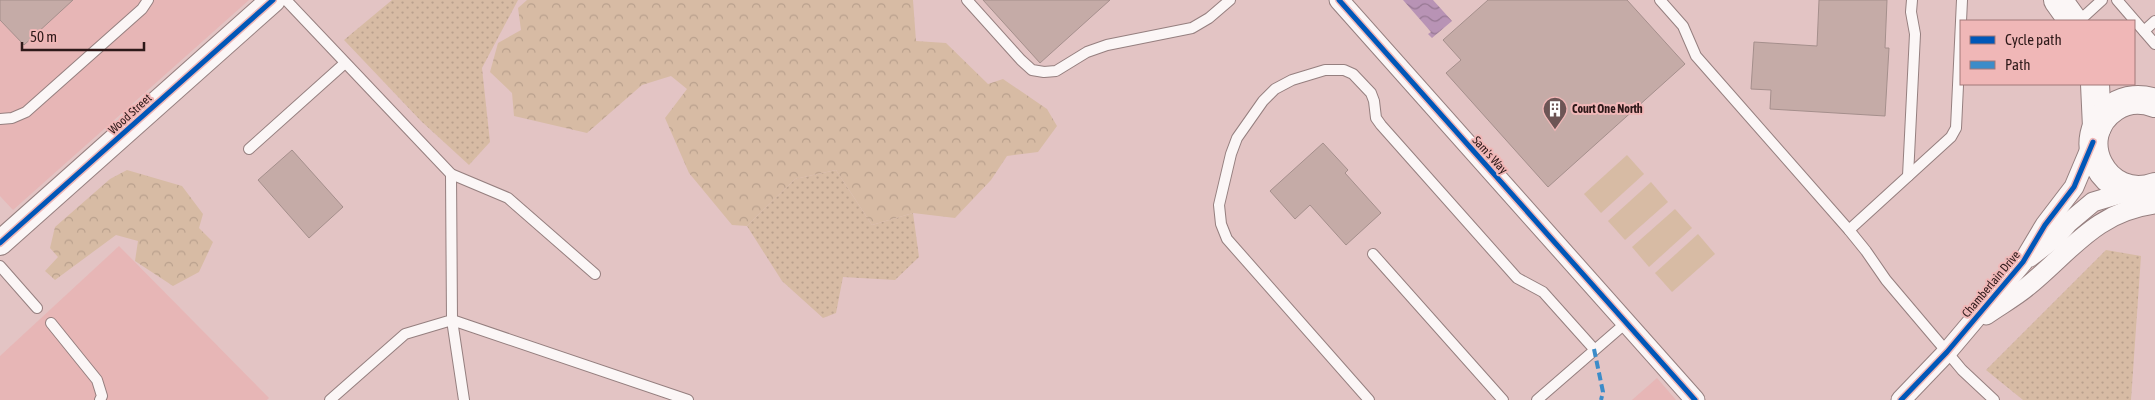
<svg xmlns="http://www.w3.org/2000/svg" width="2155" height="400" viewBox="0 0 2155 400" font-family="'Asap Condensed',sans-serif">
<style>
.built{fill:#e7b6b6}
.grass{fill:url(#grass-dots)}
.forest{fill:url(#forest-crowns)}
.park{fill:#d7bba4}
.water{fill:url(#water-waves)}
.building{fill:#c5aba7;stroke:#a58f8c}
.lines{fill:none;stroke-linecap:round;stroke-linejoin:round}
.service-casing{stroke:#957f7f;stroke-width:12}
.minor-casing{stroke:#957f7f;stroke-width:21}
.tertiary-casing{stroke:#957f7f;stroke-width:26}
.secondary-casing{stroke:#957f7f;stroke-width:30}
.service{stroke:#fbf6f6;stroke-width:10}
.minor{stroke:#fbf6f6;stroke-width:19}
.tertiary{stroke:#fbf6f6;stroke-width:24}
.secondary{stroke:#fbf6f6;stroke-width:28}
.quiet{stroke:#3c8cc9;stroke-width:4;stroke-dasharray:8 4;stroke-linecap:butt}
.cycleway-casing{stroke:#f0b7b7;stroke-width:8}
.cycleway{stroke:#0057b8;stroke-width:5}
.labels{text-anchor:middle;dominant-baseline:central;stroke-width:4;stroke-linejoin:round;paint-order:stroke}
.poi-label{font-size:12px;font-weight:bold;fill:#2e1919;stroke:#f0b7b7;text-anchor:start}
.street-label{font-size:12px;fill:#2e1919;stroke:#f0b7b7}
</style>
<defs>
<pattern id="grass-dots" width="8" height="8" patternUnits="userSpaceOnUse" patternTransform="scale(1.25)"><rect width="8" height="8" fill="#d7bba4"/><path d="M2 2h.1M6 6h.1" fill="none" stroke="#b9a08d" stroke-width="1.8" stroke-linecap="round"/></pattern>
<pattern id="forest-crowns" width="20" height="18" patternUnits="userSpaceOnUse" patternTransform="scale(1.25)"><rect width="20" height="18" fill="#d7bba4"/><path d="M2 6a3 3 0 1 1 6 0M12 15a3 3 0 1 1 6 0" fill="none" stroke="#b9a08d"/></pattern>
<pattern id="water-waves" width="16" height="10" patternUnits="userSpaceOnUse" patternTransform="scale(1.25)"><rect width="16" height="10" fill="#b893b5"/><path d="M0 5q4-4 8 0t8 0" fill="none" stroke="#967792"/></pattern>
</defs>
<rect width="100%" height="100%" fill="#e3c4c4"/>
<g class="built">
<path d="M0,0H249L13,210L0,196Z"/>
<path d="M119,246L269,398L267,400H0V356Z"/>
<path d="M1657,378L1676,400H1632Z"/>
</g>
<g class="grass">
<path d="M392,0H518L482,68L490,142L469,165L421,121L344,40Z"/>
<path d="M836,170L872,225L913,213L919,257L895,280L843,277L836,313L823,318L782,281L747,226L795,179Z"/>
<path d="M2106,250L2141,256L2131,400H2023L1986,370Z"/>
</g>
<g class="forest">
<path d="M527,0H913L916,41L946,43L988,84L1003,79L1047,109L1057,126L1038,152L1007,156L991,180L955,218L913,213L872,225L836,170L795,179L747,226L732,225L689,173L665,118L687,89L671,76L642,85L587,133L514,116L512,93L490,72L498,43L521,30L518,8Z"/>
<path d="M127,170L182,186L203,214L199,228L213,242L199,272L173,286L135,261L138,241L116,235L55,280L45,271L58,257L50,248L55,227L110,179Z"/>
</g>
<g class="park">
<path d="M1627,155L1644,174L1601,213L1584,194Z"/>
<path d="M1651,182L1668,202L1625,240L1608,221Z"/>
<path d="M1675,209L1692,228L1649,267L1632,247Z"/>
<path d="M1698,234L1715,254L1672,292L1655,273Z"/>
</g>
<path class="water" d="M1403,0H1433L1452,21L1432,38L1428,34L1431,32Z"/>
<g class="building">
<path d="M0,0H73L24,45L0,20Z"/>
<path d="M983,0H1110L1040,63Z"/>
<path d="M1488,0H1627L1685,64L1548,187L1446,73L1461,60L1443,40Z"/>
<path d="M1819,0H1887L1885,48H1889L1885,116L1770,109L1771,90L1751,89L1754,42L1817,46Z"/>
<path d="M1323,143L1348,170L1345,173L1381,213L1346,245L1310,205L1295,219L1270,191Z"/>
<path d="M292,150L343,207L309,238L258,180Z"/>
</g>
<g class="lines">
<defs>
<g id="service">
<path d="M286,0L451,174L508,198L595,274"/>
<path d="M967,0L1021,60L1032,70L1044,72L1056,71L1087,52L1107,45L1192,28L1209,18L1230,0"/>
<path d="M1660,0L1683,26L1696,56L1849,230L1866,251L1886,280L1947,352L1962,370L1994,400"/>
<path d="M2117,0L2155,44"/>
<path d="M2079,21L2102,0"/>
<path d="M2144,31L2155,21"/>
<path d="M0,119L12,118L26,112L142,9L148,0"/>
<path d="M249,149L345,63"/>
<path d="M1908,176L1915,34L1911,12L1912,0"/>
<path d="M1849,230L1951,137L1956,128L1962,0"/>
<path d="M1373,254L1503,400"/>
<path d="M0,266L37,308"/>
<path d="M51,323L97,380L102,396L100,400"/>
<path d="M330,400L405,334L452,320L451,174"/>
<path d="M464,400L452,320L688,400"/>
<path d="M1369,400L1227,239L1221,224L1219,205L1231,154L1237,138L1263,101L1275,89L1292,80L1325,70H1344L1353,74L1371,93L1374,101L1376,118L1381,125L1517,278L1543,292L1594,349"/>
<path d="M1537,400L1627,322"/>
</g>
<g id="minor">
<path d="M1339,0L1695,400"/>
<path d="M2030,257L2056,237L2068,223L2093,202L2133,190"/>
<path d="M1986,315C2000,305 2015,297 2028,286C2071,251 2095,212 2155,204"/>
<path d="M1901,400L1947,352L2023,262L2045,225L2074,187L2093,142"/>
</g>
<path id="tertiary" d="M0,243L273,0"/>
<g id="secondary">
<path d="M2058,0L2073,21"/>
<path d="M2095,84L2097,127"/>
<path d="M2155,103C2141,98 2126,99 2114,107C2069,137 2105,205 2155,187"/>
</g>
</defs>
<use href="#service" class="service-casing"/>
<use href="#minor" class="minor-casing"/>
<use href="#tertiary" class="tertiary-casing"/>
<use href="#secondary" class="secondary-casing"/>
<use href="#service" class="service"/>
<use href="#minor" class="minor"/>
<use href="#tertiary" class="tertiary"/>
<use href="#secondary" class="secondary"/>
<path class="quiet" d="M1594,349L1603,392L1601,400"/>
<defs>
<g id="cycleway">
<path d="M1339,0L1695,400"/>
<path d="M0,243L273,0"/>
<path d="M1901,400L1947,352L2023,262L2045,225L2074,187L2093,142"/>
</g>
</defs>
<use href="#cycleway" class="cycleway-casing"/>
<use href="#cycleway" class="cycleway"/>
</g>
<defs>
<symbol id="building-pin" viewBox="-11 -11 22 30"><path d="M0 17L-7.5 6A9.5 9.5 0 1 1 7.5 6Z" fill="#6d5555" stroke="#f0b7b7"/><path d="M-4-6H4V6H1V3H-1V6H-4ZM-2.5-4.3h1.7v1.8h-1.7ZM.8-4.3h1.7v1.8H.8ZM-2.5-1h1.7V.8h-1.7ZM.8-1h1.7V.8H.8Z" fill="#fff"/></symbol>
</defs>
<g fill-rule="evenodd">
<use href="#building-pin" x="1541" y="95" width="28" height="38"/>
</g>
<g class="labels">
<g class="poi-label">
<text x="1572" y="109">Court One North</text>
</g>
<g class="street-label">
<text transform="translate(130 114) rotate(-42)">Wood Street</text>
<text transform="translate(1490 155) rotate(48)">Sam's Way</text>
<text transform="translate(1991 284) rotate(-50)">Chamberlain Drive</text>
</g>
</g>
<rect x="1960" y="20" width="175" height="65" fill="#f0b7b7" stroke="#a27878"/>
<rect x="1970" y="36" width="25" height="8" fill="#0057b8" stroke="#a27878"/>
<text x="2005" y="45" font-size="15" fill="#2e1919">Cycle path</text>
<rect x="1970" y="61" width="25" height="8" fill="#3c8cc9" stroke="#a27878"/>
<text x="2005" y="70" font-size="15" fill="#2e1919">Path</text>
<path d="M22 42v8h122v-8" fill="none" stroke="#2e1919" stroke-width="2.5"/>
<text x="30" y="42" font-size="15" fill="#2e1919" stroke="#f0b7b7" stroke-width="4" paint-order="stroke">50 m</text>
</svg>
